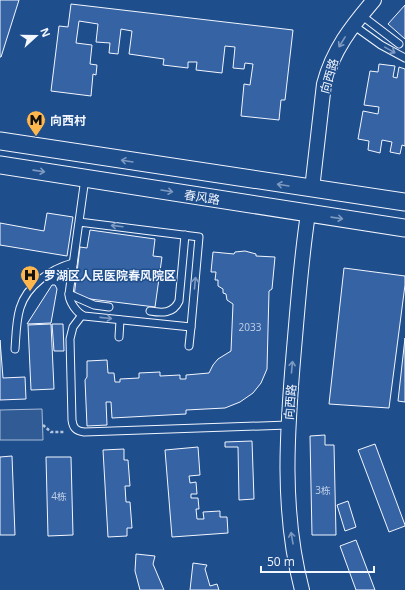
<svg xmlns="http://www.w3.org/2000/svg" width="405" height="590" viewBox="0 0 405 590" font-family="'Open Sans','Noto Sans SC',sans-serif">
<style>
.parking{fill:#305b95;stroke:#a8bbd7}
.building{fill:#3563a3;stroke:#f2f6ff}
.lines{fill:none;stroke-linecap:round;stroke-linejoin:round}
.service-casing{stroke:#f2f6ff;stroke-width:9}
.minor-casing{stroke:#f2f6ff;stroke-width:16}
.tertiary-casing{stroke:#f2f6ff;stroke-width:19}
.path{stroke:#b3c4dc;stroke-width:2.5;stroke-dasharray:3 2;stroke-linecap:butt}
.service{stroke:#1f4e8c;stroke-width:7}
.minor{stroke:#1f4e8c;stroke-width:14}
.tertiary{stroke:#1f4e8c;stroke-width:17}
.oneway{stroke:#7e9ac0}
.labels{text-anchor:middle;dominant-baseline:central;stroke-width:3;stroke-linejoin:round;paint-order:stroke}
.number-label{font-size:10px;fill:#c3d1e8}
.street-label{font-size:12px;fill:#f2f6ff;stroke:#1f4e8c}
.poi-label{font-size:12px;font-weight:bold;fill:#f2f6ff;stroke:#1f4e8c;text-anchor:start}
</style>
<rect width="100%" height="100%" fill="#1f4e8c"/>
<path class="parking" d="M42,409L43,440H0V410Z"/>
<g class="building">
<path d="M0,0H19L1,57H0Z"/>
<path d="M71,4L293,30L285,100H281L279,120L241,116L244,84L250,85L253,64L245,63L244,69L233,68L235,47L225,46L222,73L196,70L197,62H188V68L163,65L164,59L129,54L132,31L121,29L118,54L109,53L110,43L96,42L98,24L79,21L76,43L92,45L90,64L97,65L96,75L93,74L91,96L51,91L59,26L68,27Z"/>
<path d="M405,5V39L388,24Z"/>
<path d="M379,64L395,66L393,77L397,78L399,67L405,69V146L402,145L400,154L390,152L392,142L382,140L380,153L368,150L369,141L358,139L363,111L378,114L379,107L364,105L370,71L378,72Z"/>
<path d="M47,213L73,217L67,256L0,245V223L44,231Z"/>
<path d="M90,230L155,239L153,256L162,257L155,307L74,297L80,247L87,248Z"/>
<path d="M245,251L256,254V256L275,257L272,289L269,291L267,369L261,383L253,393L240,402L225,408L186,410V414L112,418L111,402H106L107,425L87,426L85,380L87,377V361L107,360L108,373H114L115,382H120V379L139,378V373L160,372V376L180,375V379H186V375L209,373L213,365L218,359L231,351L233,304L227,300L226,294L223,293V289L218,286V280H215L216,272H211L213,252L234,254L235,252Z"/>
<path d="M344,268L405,276V285L389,408L329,404Z"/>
<path d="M52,285H55L57,289L51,323L27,324Z"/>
<path d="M51,324L54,389L31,390L28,325Z"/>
<path d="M52,324H63L64,351H54Z"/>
<path d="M405,338V402L398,401Z"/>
<path d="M0,340L3,378L25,377L26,399L0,400Z"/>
<path d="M325,435V445H334L336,535H312L310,436Z"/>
<path d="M252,441L254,499L239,500L238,447H225V442Z"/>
<path d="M375,444L405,525V526L389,532L358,450Z"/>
<path d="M198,447L200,475L189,476L190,483L196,482L197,494H191V498H198L199,509H196L197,519H204L203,512L220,511V517H227L228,533L172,537L165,450Z"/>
<path d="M124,449V460H128L130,486H125L126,502H130L132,528H127V536L108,537L103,450Z"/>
<path d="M12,456L15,535H0V457Z"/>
<path d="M46,457H71L73,535L48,536Z"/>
<path d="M348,501L356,527L345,531L337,505Z"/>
<path d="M356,540L375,590H356L340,546Z"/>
<path d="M136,554L155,556L153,564L164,590H140L135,571Z"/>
<path d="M193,563L207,565L205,569L210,586L217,584L219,590H190Z"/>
</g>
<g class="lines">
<defs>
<g id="service">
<path d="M361,15L399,44"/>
<path d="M353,25L381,45L405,58"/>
<path d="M79,222L199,237L191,327L84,316C77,313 69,302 69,294L85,178"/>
<path d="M69,294L94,305L109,307"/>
<path d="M150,311C162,313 173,314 179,301L185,235"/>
<path d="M82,315L73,327L70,339L72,420C73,428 76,431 84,432L288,425"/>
<path d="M119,337L120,320"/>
<path d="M189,346L191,327"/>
<path d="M15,349C16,336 16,321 20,308C27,285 51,269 73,263"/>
</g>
<g id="minor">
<path d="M312,189L324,84C333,50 351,27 374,0"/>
<path d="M302,590C281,511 287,430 294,349C298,304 301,259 308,214"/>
</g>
<g id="tertiary">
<path d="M0,141L405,202"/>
<path d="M0,165L405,228"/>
</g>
</defs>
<use href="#service" class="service-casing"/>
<use href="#minor" class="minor-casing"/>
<use href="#tertiary" class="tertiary-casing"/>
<path class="path" d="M43,425L51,432H64"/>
<use href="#service" class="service"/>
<use href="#minor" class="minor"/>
<use href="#tertiary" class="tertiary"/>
</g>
<defs><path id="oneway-shaft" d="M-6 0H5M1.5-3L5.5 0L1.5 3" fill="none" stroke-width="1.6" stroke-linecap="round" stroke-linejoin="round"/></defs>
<g class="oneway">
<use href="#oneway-shaft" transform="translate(342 42) rotate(122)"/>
<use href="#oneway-shaft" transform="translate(390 50) rotate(29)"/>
<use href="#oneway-shaft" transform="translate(127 161) rotate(-171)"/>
<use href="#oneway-shaft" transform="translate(39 171) rotate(8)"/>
<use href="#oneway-shaft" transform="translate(283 185) rotate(-171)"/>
<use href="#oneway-shaft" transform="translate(167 191) rotate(9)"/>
<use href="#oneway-shaft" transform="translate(337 218) rotate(8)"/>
<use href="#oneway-shaft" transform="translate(117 226) rotate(-173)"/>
<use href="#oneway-shaft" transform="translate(195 283) rotate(-85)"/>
<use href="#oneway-shaft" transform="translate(106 318) rotate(6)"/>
<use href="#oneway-shaft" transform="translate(292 367) rotate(-85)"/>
<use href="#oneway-shaft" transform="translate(292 538) rotate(-100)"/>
</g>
<defs>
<symbol id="metro-pin" viewBox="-11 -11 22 30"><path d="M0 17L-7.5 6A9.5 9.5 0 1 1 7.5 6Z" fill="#ffb74d" stroke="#1f4e8c"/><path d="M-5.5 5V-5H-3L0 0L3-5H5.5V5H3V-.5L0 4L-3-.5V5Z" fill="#111"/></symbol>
<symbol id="hospital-pin" viewBox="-11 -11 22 30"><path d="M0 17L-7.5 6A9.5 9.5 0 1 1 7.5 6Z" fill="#ffb74d" stroke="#1f4e8c"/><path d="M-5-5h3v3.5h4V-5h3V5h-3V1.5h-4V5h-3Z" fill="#111"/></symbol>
</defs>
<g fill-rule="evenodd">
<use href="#metro-pin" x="25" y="109" width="22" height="30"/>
<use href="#hospital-pin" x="19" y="264" width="22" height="30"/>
</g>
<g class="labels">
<g class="number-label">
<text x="250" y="327">2033</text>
<text x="323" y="490">3栋</text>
<text x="59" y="496">4栋</text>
</g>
<g class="street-label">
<text transform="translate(329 76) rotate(-74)">向西路</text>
<text transform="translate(202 197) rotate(9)">春风路</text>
<text transform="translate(290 402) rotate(-85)">向西路</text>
</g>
<g class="poi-label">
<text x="50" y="120">向西村</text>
<text x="44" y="275">罗湖区人民医院春风院区</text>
</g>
</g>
<g transform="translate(36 36) rotate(69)" stroke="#1f4e8c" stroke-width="3" paint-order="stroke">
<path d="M0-3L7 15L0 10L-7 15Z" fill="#f2f6ff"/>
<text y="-6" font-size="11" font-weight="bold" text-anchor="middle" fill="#f2f6ff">N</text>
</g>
<path d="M261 566v6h113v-6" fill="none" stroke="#f2f6ff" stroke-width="2"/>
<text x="267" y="566" font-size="12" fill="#f2f6ff" stroke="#1f4e8c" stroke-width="3" paint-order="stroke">50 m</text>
</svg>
